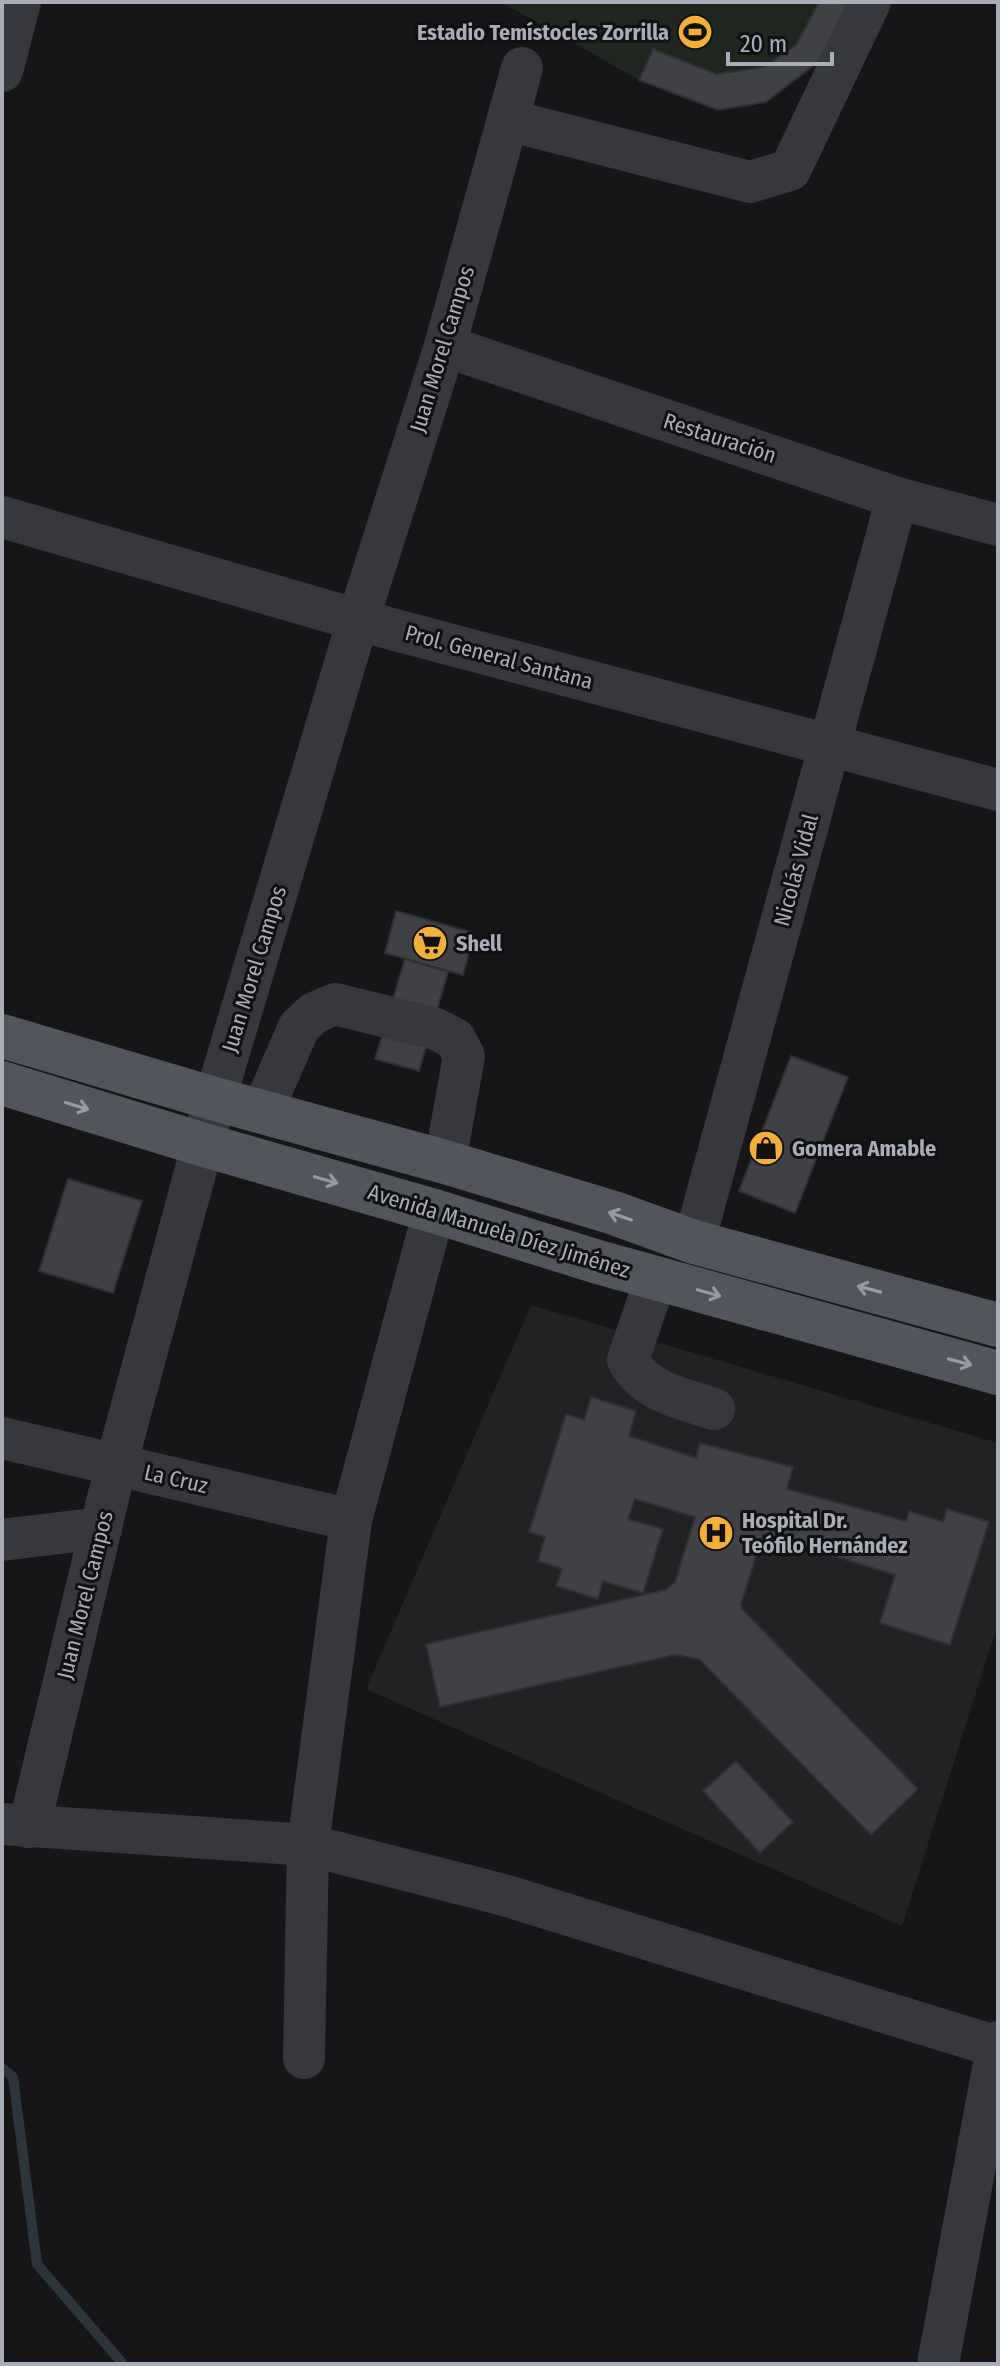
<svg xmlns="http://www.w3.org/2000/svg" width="1000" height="2366" viewBox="0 0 1000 2366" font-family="'Fira Sans Condensed',sans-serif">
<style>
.built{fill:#222225}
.green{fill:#1e261f}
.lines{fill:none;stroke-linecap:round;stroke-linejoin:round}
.stream{stroke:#2c353c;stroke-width:10}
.building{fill:#404145;stroke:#303034;stroke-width:2}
.minor{stroke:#37383d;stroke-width:42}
.major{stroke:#53555c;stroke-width:44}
.oneway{stroke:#979ba6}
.labels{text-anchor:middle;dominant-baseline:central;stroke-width:6;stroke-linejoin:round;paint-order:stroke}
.poi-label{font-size:22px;font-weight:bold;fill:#a8adb8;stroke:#111113;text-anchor:start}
.street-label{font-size:22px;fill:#a8adb8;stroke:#111113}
</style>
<rect width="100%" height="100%" fill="#161618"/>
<path class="built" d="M531,1305L998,1443V1623L902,1926L366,1689Z"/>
<path class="green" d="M501,2H854L818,62L766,102L718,110L639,80Z"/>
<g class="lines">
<path class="stream" d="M2,2068L13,2077L37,2264L123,2364"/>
</g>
<g class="building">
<path d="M819,2H854L818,62L766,102L718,110L639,80L653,49L716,74L764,67L796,45Z"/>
<path d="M396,911L474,933L463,975L385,953Z"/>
<path d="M405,959L448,972L419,1071L375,1059Z"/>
<path d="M791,1056L848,1077L795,1213L739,1191Z"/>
<path d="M68,1179L142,1201L113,1293L39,1271Z"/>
<path d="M591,1397L636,1411L629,1436L696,1458L700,1443L793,1467L787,1489L906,1521L909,1511L943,1522L947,1509L989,1522L950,1645L880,1623L895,1575L763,1534L741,1604L742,1609L918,1789L871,1835L699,1659L674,1655L440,1707L426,1644L665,1590L675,1582L695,1517L635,1499L628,1519L663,1529L643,1593L603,1581L598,1599L556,1586L562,1569L538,1561L545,1537L529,1532L566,1414L584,1420Z"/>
<path d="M736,1761L793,1822L760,1853L703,1791Z"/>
</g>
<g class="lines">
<g class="minor">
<path d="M2,71L20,2"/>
<path d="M508,120L750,182L790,170L870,2"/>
<path d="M445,346L897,498L998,525"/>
<path d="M2,517L358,620L998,790"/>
<path d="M262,1112L299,1027L314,1013L335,1004L436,1029L455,1039L464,1056L445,1162"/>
<path d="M694,1242L897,498"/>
<path d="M656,1278L628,1360C645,1392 681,1398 714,1409"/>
<path d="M2,1438L351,1520"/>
<path d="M2,1540L101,1528"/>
<path d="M3,1824L308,1845L504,1895L998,2047"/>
<path d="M29,1827L116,1465L215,1099L358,620L445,346L522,68"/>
<path d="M304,2058L308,1845L351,1520L434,1211"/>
<path d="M938,2364L998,2042"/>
</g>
<g class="major">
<path d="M2,1036L215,1099L445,1162L614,1213L694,1242L998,1325"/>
<path d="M2,1083L204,1145L434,1211L598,1262L998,1373"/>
</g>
</g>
<defs><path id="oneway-shaft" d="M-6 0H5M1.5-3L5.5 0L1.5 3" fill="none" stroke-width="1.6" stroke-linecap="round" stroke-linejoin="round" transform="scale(2)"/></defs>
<g class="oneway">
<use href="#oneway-shaft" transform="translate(77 1106) rotate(17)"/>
<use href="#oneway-shaft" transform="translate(326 1180) rotate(16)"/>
<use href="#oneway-shaft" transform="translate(620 1216) rotate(-161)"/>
<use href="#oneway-shaft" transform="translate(869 1289) rotate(-165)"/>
<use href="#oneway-shaft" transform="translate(709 1293) rotate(16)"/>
<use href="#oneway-shaft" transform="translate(960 1362) rotate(15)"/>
</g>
<defs>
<symbol id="stadium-disc" viewBox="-11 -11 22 22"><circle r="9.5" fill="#f2b134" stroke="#111113"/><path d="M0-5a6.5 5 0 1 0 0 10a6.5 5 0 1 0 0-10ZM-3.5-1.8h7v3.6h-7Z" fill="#111"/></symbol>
<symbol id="supermarket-disc" viewBox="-11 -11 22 22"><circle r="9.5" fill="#f2b134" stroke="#111113"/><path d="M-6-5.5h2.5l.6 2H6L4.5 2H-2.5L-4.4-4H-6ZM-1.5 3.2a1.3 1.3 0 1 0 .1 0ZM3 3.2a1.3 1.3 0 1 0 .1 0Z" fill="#111"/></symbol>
<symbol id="shop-disc" viewBox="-11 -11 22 22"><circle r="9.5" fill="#f2b134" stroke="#111113"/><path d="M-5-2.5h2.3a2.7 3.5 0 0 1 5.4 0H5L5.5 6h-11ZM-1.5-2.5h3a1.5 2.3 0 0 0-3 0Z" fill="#111"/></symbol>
<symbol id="hospital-disc" viewBox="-11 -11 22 22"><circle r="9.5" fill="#f2b134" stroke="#111113"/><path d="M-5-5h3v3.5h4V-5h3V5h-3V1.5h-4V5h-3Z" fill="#111"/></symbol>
</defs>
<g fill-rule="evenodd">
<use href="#stadium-disc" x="675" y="12" width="40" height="40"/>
<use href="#supermarket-disc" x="410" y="923" width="40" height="40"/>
<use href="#shop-disc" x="746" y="1128" width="40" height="40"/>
<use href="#hospital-disc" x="696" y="1513" width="40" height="40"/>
</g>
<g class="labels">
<g class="poi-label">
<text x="669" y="32" text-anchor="end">Estadio Temístocles Zorrilla</text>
<text x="456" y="943">Shell</text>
<text x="792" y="1148">Gomera Amable</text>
<text x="742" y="1520">Hospital Dr.<tspan x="742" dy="25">Teófilo Hernández</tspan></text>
</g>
<g class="street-label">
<text transform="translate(442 349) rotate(-73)">Juan Morel Campos</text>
<text transform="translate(720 438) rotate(18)">Restauración</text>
<text transform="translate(499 657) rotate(15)">Prol. General Santana</text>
<text transform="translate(796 870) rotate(-75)">Nicolás Vidal</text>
<text transform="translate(254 969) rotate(-73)">Juan Morel Campos</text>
<text transform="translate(499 1231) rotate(17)">Avenida Manuela Díez Jiménez</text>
<text transform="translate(176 1479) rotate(13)">La Cruz</text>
<text transform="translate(85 1595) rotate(-76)">Juan Morel Campos</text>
</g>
</g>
<rect width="1000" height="2366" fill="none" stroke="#a8adb8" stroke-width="8"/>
<path d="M728 52v12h104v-12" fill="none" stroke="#a8adb8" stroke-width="4"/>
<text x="740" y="52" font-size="24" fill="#a8adb8" stroke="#111113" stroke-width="6" paint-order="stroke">20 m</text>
</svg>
